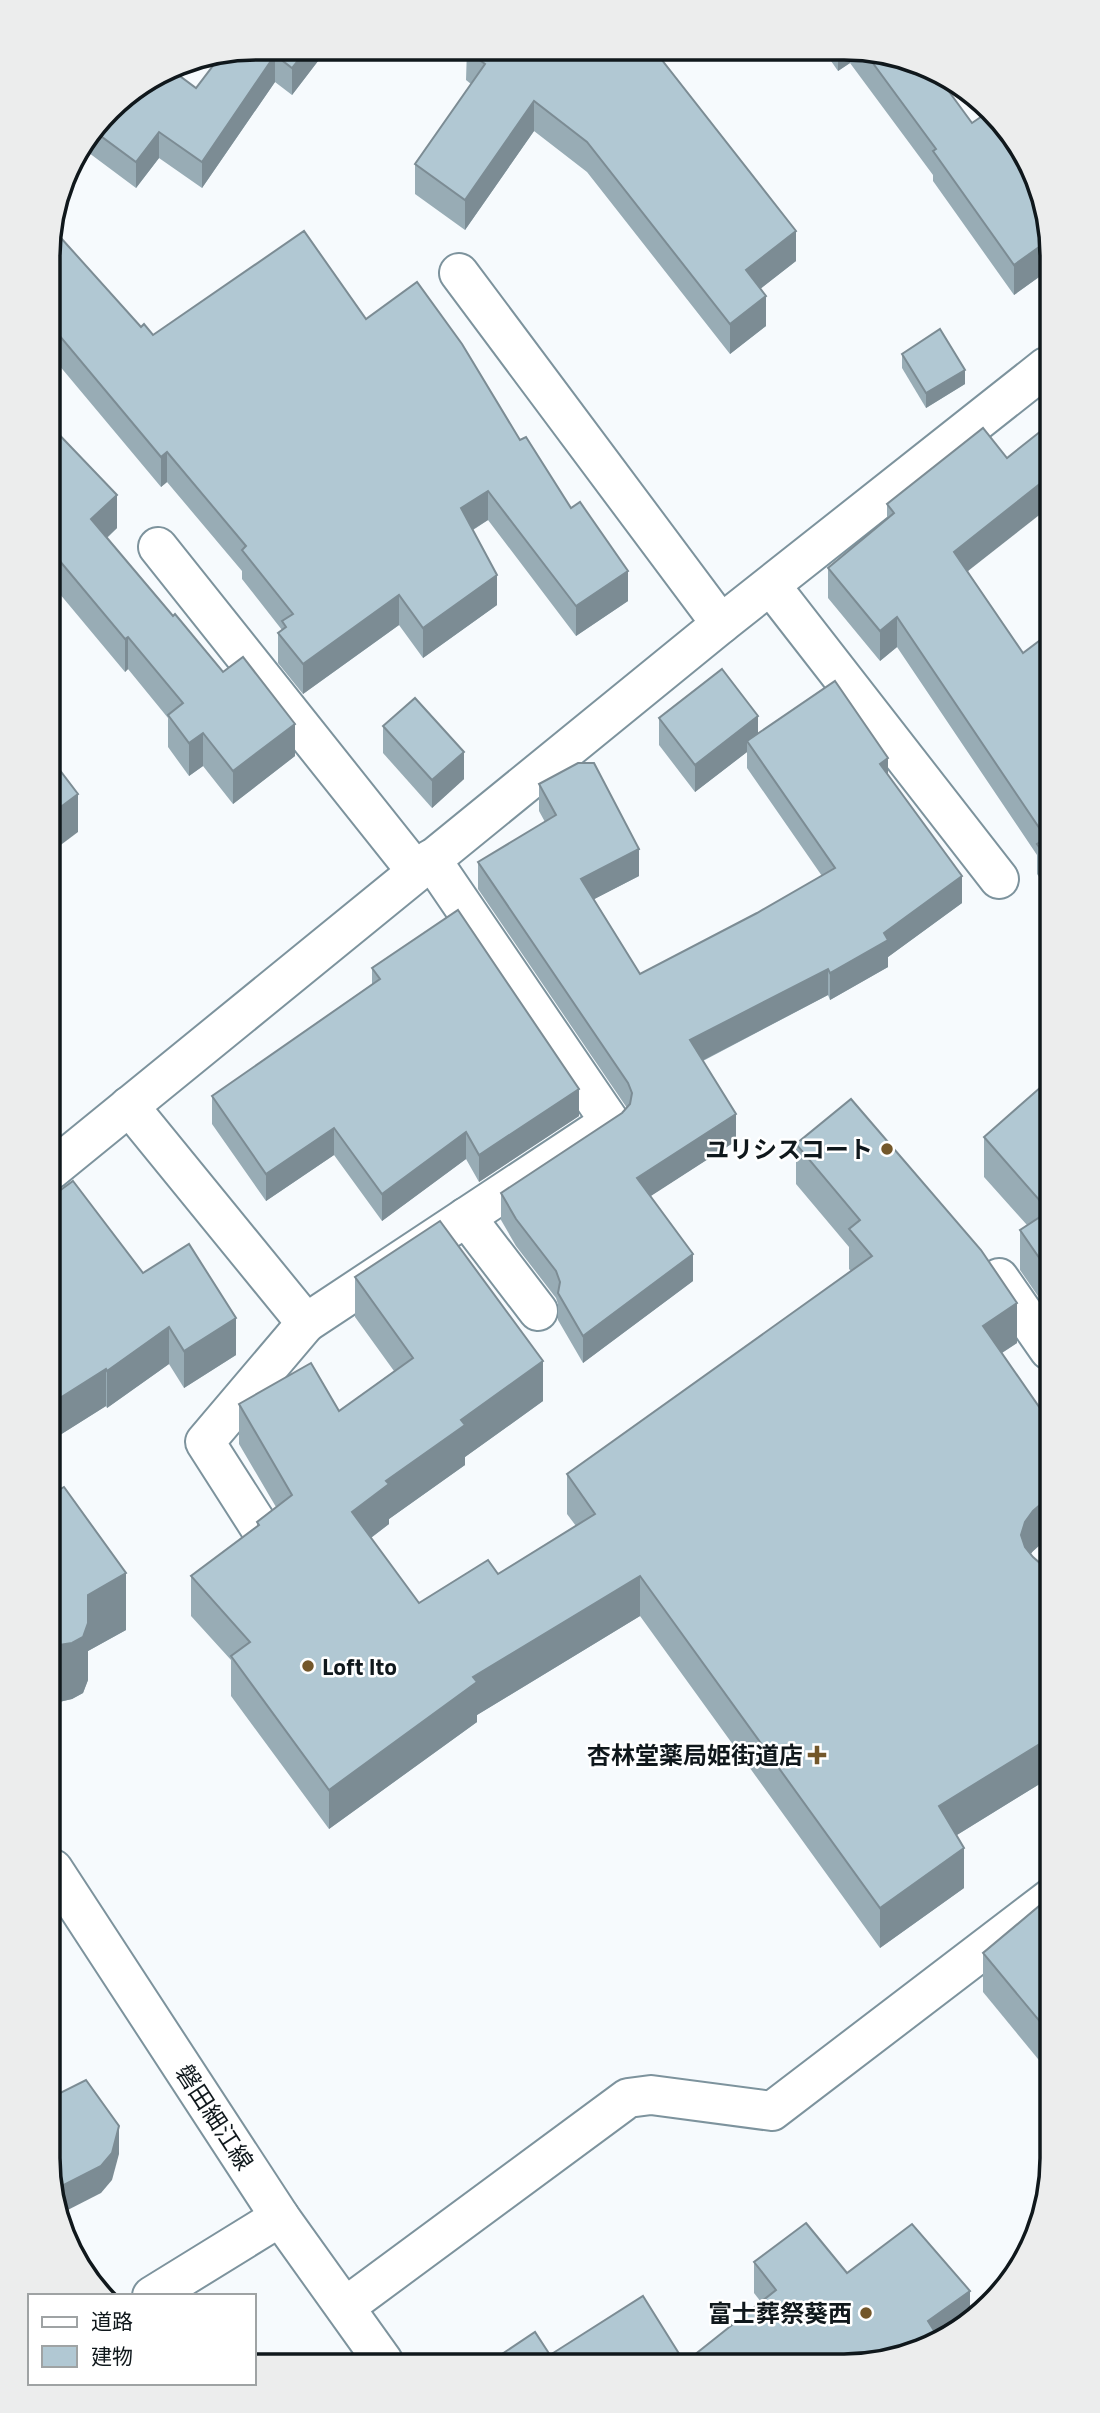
<svg xmlns="http://www.w3.org/2000/svg" width="1100" height="2413" viewBox="0 0 1100 2413" font-family="'Titillium Web','Noto Sans JP',sans-serif">
<style>
.lines{fill:none;stroke-linecap:round;stroke-linejoin:round}
.street-casing{stroke:#7d939d;stroke-width:42}
.secondary-casing{stroke:#7d939d;stroke-width:42}
.street{stroke:#fff;stroke-width:38}
.secondary{stroke:#fff;stroke-width:38}
.wall{fill:#98acb5}
.shaded-wall{fill:#7c8c94}
.building{fill:#b1c8d3;stroke:#7c8c94;stroke-width:2}
.poi-dot{fill:#73572a;stroke:#fff;stroke-width:2.5}
.labels{text-anchor:middle;dominant-baseline:central;stroke-width:5;stroke-linejoin:round;paint-order:stroke}
.poi-label{font-size:24px;font-weight:bold;fill:#10181c;stroke:#fff;text-anchor:end}
.street-label{font-size:24px;fill:#10181c;stroke:#fff}
.rim{fill:none;stroke:#10181c;stroke-width:3.5}
</style>
<rect width="100%" height="100%" fill="#f6fafd"/>
<g class="lines">
<defs>
<g id="street">
<path d="M459,273L721,624"/>
<path d="M158,547L416,871"/>
<path d="M771,586L999,879"/>
<path d="M129,1106L306,1323L610,1122L431,859"/>
<path d="M466,1217L538,1311"/>
<path d="M999,1278L1049,1350"/>
<path d="M260,1528L205,1442L306,1323"/>
<path d="M152,2296L280,2217"/>
<path d="M345,2307L628,2098L651,2095L772,2111L1051,1898"/>
</g>
<g id="secondary">
<path d="M51,1170L721,624L1046,367"/>
<path d="M53,1869L280,2217L383,2361"/>
</g>
</defs>
<use href="#street" class="street-casing"/>
<use href="#secondary" class="secondary-casing"/>
<use href="#street" class="street"/>
<use href="#secondary" class="secondary"/>
</g>
<g class="wall">
<path d="M256,47L328,48L292,95L275,82L202,188L159,158L136,188L81,147L118,99L196,88Z"/>
<path d="M467,49L670,50L662,61L796,261L760,289L766,326L730,354L587,172L534,131L465,230L415,194V164L471,84L466,80Z"/>
<path d="M824,51H885L972,123L1046,201V272L1014,295L933,181V175L850,63L838,71Z"/>
<path d="M48,242L141,327L153,335L366,319L520,440L628,601L576,636L488,520L473,530L497,605L423,658L399,625L303,694L278,663V633L282,630L242,579V571L167,482L161,487L48,352Z"/>
<path d="M902,354L965,384L926,408L902,368Z"/>
<path d="M48,423L117,528L107,538L173,616L223,672L295,756L233,804L203,766L189,776L168,747V718L128,669L125,672L54,587L49,592Z"/>
<path d="M1007,458L968,572L1023,653L1047,635L1048,890L1037,874V855L897,647L880,661L828,598V568L887,519V504Z"/>
<path d="M659,718L758,733L888,775L962,903L888,957V967L830,1000L828,995L703,1061L736,1141L650,1196L693,1281L583,1363L558,1320V1304L556,1298L516,1246L501,1220V1193L622,1113L627,1108L478,889V862L545,822L539,811V784L639,876L594,899L640,974L757,913L822,876L747,768V752L695,792L659,745Z"/>
<path d="M383,726L464,779L432,808L383,753Z"/>
<path d="M372,968L579,1116L479,1182L466,1159L382,1221L334,1155L266,1201L212,1124V1096L372,984Z"/>
<path d="M1049,1084V1312L1020,1270V1230L1027,1225L984,1177V1137Z"/>
<path d="M796,1144L1017,1343L1002,1353L1042,1411L1050,1405V1542L1041,1544L1030,1554L1041,1564L1050,1566L1051,1777L957,1835L964,1888L880,1948L640,1616L477,1715V1722L329,1829L231,1696V1660L191,1616V1576L257,1527V1522L276,1507L239,1444V1404L339,1411L394,1371L355,1317V1277L543,1401L465,1457V1465L389,1519V1524L371,1538L419,1603L498,1574L576,1526L567,1514V1474L851,1271L849,1269V1247L796,1184Z"/>
<path d="M143,1273L236,1355L184,1388L169,1364L107,1408L106,1406L52,1440Z"/>
<path d="M52,1494L126,1630L88,1651V1680L83,1693L72,1699L59,1702L53,1700Z"/>
<path d="M1051,1896L1052,2076L983,1992V1953Z"/>
<path d="M754,2262L847,2273L970,2322L761,2302L754,2293Z"/>
</g>
<g class="shaded-wall">
<path d="M308,48H328L292,95V68Z"/>
<path d="M651,50H670L651,76Z"/>
<path d="M838,51H850V63L838,71Z"/>
<path d="M275,55V82L202,188V162Z"/>
<path d="M534,101V131L465,230V200Z"/>
<path d="M159,132V158L136,188V162Z"/>
<path d="M796,231V261L746,300V270Z"/>
<path d="M1046,242V272L1014,295V265Z"/>
<path d="M766,296V326L730,354V324Z"/>
<path d="M965,370V384L926,408V393Z"/>
<path d="M167,452V482L161,487V457Z"/>
<path d="M1046,479L1047,509L954,582V552Z"/>
<path d="M488,491V520L461,537V508Z"/>
<path d="M117,495V528L91,552V519Z"/>
<path d="M54,554V587L49,592V559Z"/>
<path d="M628,571V601L576,636V606Z"/>
<path d="M497,575V605L423,658V628Z"/>
<path d="M399,595V625L303,694V664Z"/>
<path d="M897,617V647L880,661V631Z"/>
<path d="M128,637V669L125,672V639Z"/>
<path d="M758,716V743L747,741V752L695,792V765Z"/>
<path d="M295,724V756L233,804V771Z"/>
<path d="M203,733V766L189,776V743Z"/>
<path d="M464,752V779L432,808V780Z"/>
<path d="M888,758V785L880,764Z"/>
<path d="M78,794V832L50,853V815Z"/>
<path d="M639,849V876L581,906V879Z"/>
<path d="M962,876V903L888,957V967L830,1000V973Z"/>
<path d="M828,969V995L690,1067V1040Z"/>
<path d="M579,1089V1116L479,1182V1155Z"/>
<path d="M736,1114V1141L637,1205V1178Z"/>
<path d="M334,1128V1155L266,1201V1174Z"/>
<path d="M466,1132V1159L382,1221V1194Z"/>
<path d="M693,1254V1281L583,1363V1336Z"/>
<path d="M1017,1303V1343L983,1365V1326Z"/>
<path d="M236,1318V1355L184,1388V1351Z"/>
<path d="M169,1327V1364L107,1408V1371Z"/>
<path d="M543,1361V1401L465,1457V1465L389,1519V1524L352,1552V1512L386,1481L461,1420Z"/>
<path d="M106,1369V1406L52,1440V1403Z"/>
<path d="M1041,1504V1544L1033,1551L1025,1562L1021,1535L1025,1522L1033,1511Z"/>
<path d="M126,1573V1630L88,1651V1680L83,1693L72,1699L59,1702V1645L88,1595Z"/>
<path d="M640,1576V1616L477,1715V1722L329,1829V1790L473,1677Z"/>
<path d="M1051,1737V1777L939,1846V1806Z"/>
<path d="M964,1848V1888L880,1948V1908Z"/>
<path d="M119,2126V2154L112,2180L101,2193L56,2216L54,2212V2190Z"/>
<path d="M970,2291V2322L952,2334L928,2345V2321Z"/>
</g>
<g class="building">
<path d="M256,47L308,48L292,68L275,55L202,162L159,132L136,162L94,131L118,99L169,68L196,88L222,54Z"/>
<path d="M467,49L654,50L796,231L746,270L766,296L730,324L587,142L534,101L465,200L415,164L485,64L466,50Z"/>
<path d="M864,51H885L939,78L972,123L991,110L1018,140L1046,201V242L1014,265L933,151L936,149Z"/>
<path d="M52,228L141,327L144,324L153,335L304,231L366,319L417,282L462,344L520,440L526,437L571,508L580,502L628,571L576,606L488,491L461,508L497,575L423,628L399,595L303,664L278,633L286,627L282,621L293,614L242,550L246,546L167,452L161,457L48,322V242Z"/>
<path d="M940,329L965,370L926,393L902,354Z"/>
<path d="M48,423L117,495L91,519L173,616L175,614L223,672L243,657L295,724L233,771L203,733L189,743L168,715L183,703L128,637L125,639L54,554L49,559Z"/>
<path d="M1046,427V479L954,552L1023,653L1047,635L1048,860L1037,844L1046,838L897,617L880,631L828,568L894,513L887,504L983,428L1007,458Z"/>
<path d="M722,669L758,716L695,765L659,718Z"/>
<path d="M835,681L888,758L880,764L962,876L884,933L888,940L830,973L828,969L690,1040L736,1114L637,1178L693,1254L583,1336L558,1293L560,1282L556,1271L516,1219L501,1193L622,1113L630,1104L632,1093L628,1083L478,862L556,815L539,784L578,763H594L639,849L581,879L640,974L757,913L835,868L747,741Z"/>
<path d="M415,698L464,752L432,780L383,726Z"/>
<path d="M49,756L78,794L50,815Z"/>
<path d="M458,910L579,1089L479,1155L466,1132L382,1194L334,1128L266,1174L212,1096L380,979L372,968Z"/>
<path d="M1049,1084V1272L1020,1230L1049,1211L984,1137L1042,1086L1043,1088Z"/>
<path d="M851,1099L981,1250L1017,1303L983,1326L1042,1411L1050,1405V1503L1041,1504L1033,1511L1025,1522L1021,1535L1025,1547L1033,1557L1041,1564L1050,1566L1051,1737L939,1806L964,1848L880,1908L640,1576L473,1677L477,1682L329,1790L231,1656L250,1642L191,1576L259,1525L257,1522L292,1495L239,1404L311,1363L339,1411L413,1358L355,1277L440,1221L543,1361L461,1420L465,1425L386,1481L389,1484L352,1512L419,1603L488,1560L498,1574L595,1514L567,1474L872,1256L849,1229L860,1220L796,1144Z"/>
<path d="M73,1181L143,1273L189,1244L236,1318L184,1351L169,1327L107,1371L106,1369L52,1403L51,1197Z"/>
<path d="M64,1487L126,1573L88,1595V1623L83,1637L72,1643L59,1645L53,1643L52,1494Z"/>
<path d="M1051,1896L1052,2036L983,1953Z"/>
<path d="M86,2080L119,2126L112,2153L101,2166L54,2190V2096Z"/>
<path d="M806,2223L847,2273L912,2224L970,2291L928,2321L940,2340L899,2359L876,2358L875,2359L688,2360L776,2290L754,2262Z"/>
<path d="M643,2296L683,2360H493L535,2332L550,2355Z"/>
</g>
<g class="poi-dot">
<circle cx="887" cy="1149" r="7"/>
<circle cx="308" cy="1666" r="7"/>
<path d="M813.5 1744.5h7v7h7v7h-7v7h-7v-7h-7v-7h7z"/>
<circle cx="866" cy="2313" r="7"/>
</g>
<g class="labels">
<g class="poi-label">
<text x="873" y="1149">ユリシスコート</text>
<text x="322" y="1666" text-anchor="start">Loft Ito</text>
<text x="803" y="1755">杏林堂薬局姫街道店</text>
<text x="852" y="2313">富士葬祭葵西</text>
</g>
<g class="street-label">
<text transform="translate(215 2117) rotate(57)">磐田細江線</text>
</g>
</g>
<path d="M0 0H1100V2413H0ZM256 60H844A196 196 0 0 1 1040 256V2158A196 196 0 0 1 844 2354H256A196 196 0 0 1 60 2158V256A196 196 0 0 1 256 60Z" fill="#eceded" fill-rule="evenodd"/>
<path class="rim" d="M256 60H844A196 196 0 0 1 1040 256V2158A196 196 0 0 1 844 2354H256A196 196 0 0 1 60 2158V256A196 196 0 0 1 256 60Z"/>
<rect x="28" y="2294" width="228" height="91" fill="#ffffff" stroke="#9fa3a4" stroke-width="2"/>
<rect x="42" y="2317" width="35" height="10" fill="#ffffff" stroke="#9fa3a4" stroke-width="2"/>
<text x="91" y="2329" font-size="21" fill="#10181c">道路</text>
<rect x="42" y="2346" width="35" height="21" fill="#b1c8d3" stroke="#9fa3a4" stroke-width="2"/>
<text x="91" y="2364" font-size="21" fill="#10181c">建物</text>
</svg>
